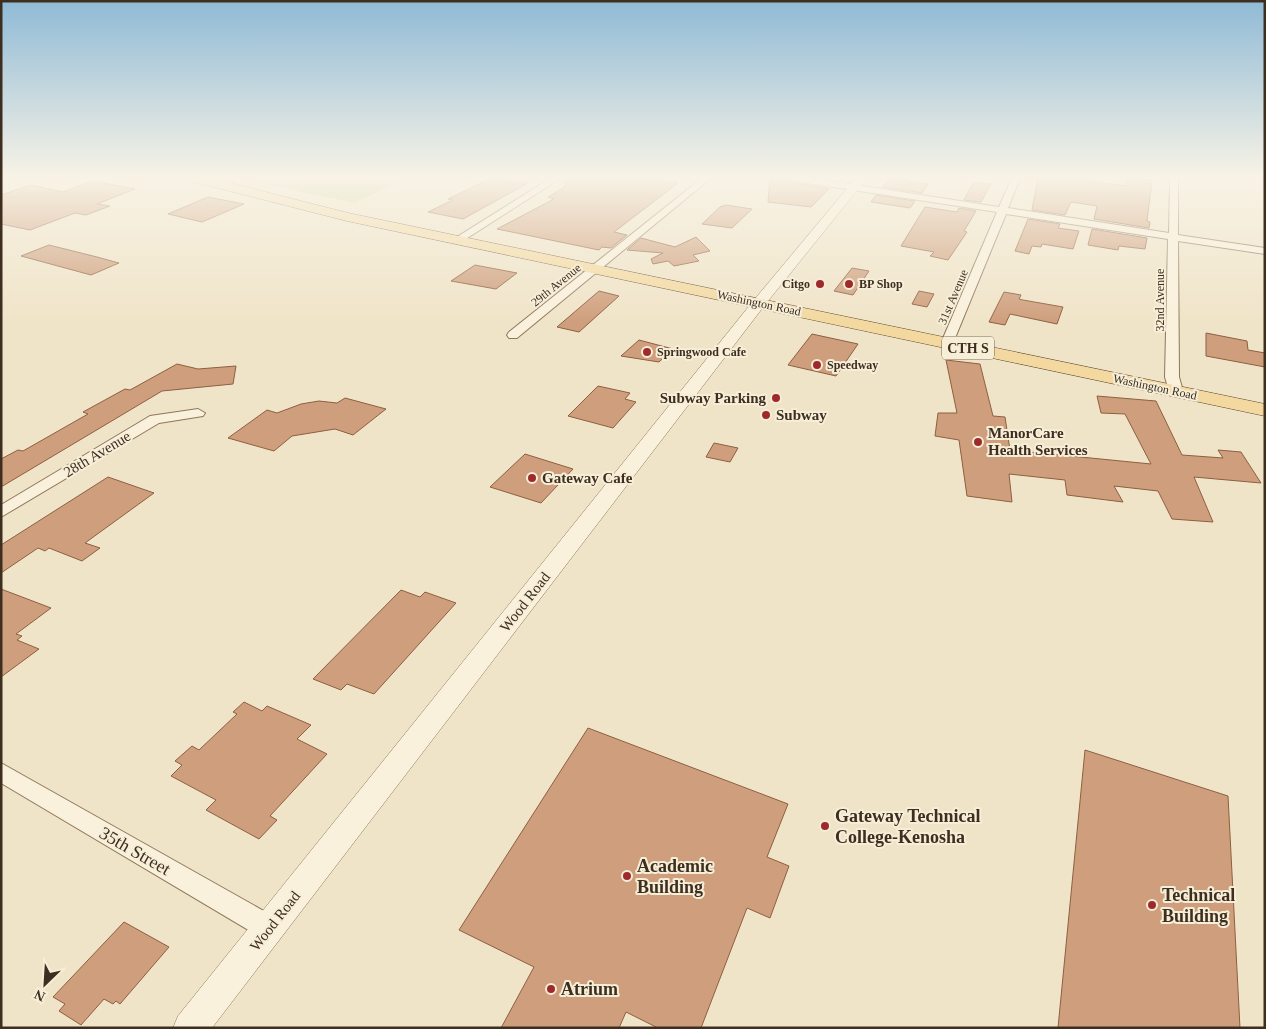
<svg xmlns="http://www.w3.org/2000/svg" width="1266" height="1029" viewBox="0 0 1266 1029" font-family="'Times New Roman',serif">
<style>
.green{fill:#c9cf9b}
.building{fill:#cf9f7d;stroke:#8d5f41}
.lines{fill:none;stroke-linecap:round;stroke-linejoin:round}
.minor-casing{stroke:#8d765c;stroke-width:2}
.tertiary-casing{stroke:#8d765c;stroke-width:1}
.primary-casing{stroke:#5b4430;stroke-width:1}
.minor{fill:#faf1dc;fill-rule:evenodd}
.tertiary{fill:#faf1dc;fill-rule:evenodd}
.primary{fill:#f3d9a0;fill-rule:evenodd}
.poi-dot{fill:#9e2a2b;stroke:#f7eed8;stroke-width:2}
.labels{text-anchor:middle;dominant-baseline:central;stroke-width:4;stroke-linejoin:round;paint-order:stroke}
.far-poi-label{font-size:12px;font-weight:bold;fill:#3d2e20;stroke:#f7eed8;text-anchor:start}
.far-street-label{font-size:12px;fill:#3d2e20;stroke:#f7eed8}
.shield{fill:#f7eed8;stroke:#756857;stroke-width:1}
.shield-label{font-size:14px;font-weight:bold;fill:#3d2e20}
.poi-label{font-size:15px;font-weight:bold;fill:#3d2e20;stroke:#f7eed8;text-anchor:start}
.street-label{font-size:15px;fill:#3d2e20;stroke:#f7eed8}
.near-poi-label{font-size:18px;font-weight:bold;fill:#3d2e20;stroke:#f7eed8;text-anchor:start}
.near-street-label{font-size:18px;fill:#3d2e20;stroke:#f7eed8}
</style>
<rect width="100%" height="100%" fill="#f0e4c8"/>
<path class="green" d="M237,178H406L355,203Z"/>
<g class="building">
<path d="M492,178L528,183L463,219L428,212L453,200L448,199Z"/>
<path d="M563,178H649L678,183L614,232L627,235L611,248L602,247L599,250L497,229L554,199L548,197L566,186Z"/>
<path d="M770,178H788L794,183L829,189L811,207L768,202Z"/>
<path d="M890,178H907L905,181L928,184L922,193L883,187Z"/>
<path d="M1038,178H1091L1090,181L1125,186L1126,178L1152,180L1147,221L1150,222L1149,228L1094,219L1097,206L1071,202L1065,215L1032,210Z"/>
<path d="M93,181L135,189L97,204L110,206L86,215L75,213L30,230L1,224V195L31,185L63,192Z"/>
<path d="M974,182L991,184L981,202L964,200Z"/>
<path d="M876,195L915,201L910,208L871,202Z"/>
<path d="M208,197L244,204L202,222L168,214Z"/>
<path d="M726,205L752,209L732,228L702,224L720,207Z"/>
<path d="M925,207L957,212L959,208L976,211L964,231L967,232L948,260L930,256L934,252L901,246Z"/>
<path d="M1028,219L1060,224L1058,228L1079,231L1073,249L1042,244L1041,247L1032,246L1029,254L1015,251Z"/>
<path d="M1092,229L1147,238L1145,249L1119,246L1118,250L1088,245Z"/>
<path d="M696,237L710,251L693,255L699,261L674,266L668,261L653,264L651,259L663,253L627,250L641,238L675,247Z"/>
<path d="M49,245L97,257L119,263L91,275L21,256Z"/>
<path d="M475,265L517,273L496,289L451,281Z"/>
<path d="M852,268L869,271L853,295L834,291Z"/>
<path d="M599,291L619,296L579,332L557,327Z"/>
<path d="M919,291L934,294L927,307L912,304Z"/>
<path d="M1004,292L1021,295L1019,299L1023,300L1063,307L1057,324L1010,314L1005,325L989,322Z"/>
<path d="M1206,333L1247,341L1248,350L1265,353V367L1206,356Z"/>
<path d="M812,334L858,344L836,376L788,365Z"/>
<path d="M639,340L673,349L659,362L621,356Z"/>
<path d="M946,360L980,364L993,416L1005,417L1010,450L1151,464L1125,414L1101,413L1097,396L1156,401L1182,455L1223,458L1218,450L1241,452L1261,483L1194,477L1213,522L1172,519L1158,491L1114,486L1123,502L1067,495L1065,480L1009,474L1012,502L967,496L959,440L935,436L938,413H957Z"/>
<path d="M177,364L198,369L236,366L233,384L162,391L1,487V459L18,450L23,451L88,414L83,412L125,389L130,390Z"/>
<path d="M598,386L630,393L625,399L636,402L613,428L568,416Z"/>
<path d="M345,398L386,409L353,435L335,429L292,436L274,451L228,438L267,410L277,413L301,404L319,401L337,403Z"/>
<path d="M714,443L738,448L730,462L706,457Z"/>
<path d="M525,454L573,469L541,503L490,487Z"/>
<path d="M108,477L154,493L85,543L100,548L82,561L49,548L45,551L38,548L1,573V545Z"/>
<path d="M1,589L51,608L16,634L22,636L17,640L39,649L1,677Z"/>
<path d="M401,590L420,597L425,592L456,603L374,694L347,684L341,690L313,679Z"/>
<path d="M244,702L262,711L267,706L311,725L297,739L327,754L270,816L277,820L259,839L206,810L216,800L171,776L182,765L175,761L192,746L199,750L237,714L233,712Z"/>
<path d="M588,728L788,804L767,857L789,866L770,918L747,908L701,1028H658L626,1012L619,1028H501L534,967L459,930Z"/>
<path d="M1085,750L1228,796L1240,1028H1058Z"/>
<path d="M124,922L169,947L120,1004L116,1001L113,1004L104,999L81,1025L59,1011L65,1004L53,997Z"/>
</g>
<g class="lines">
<defs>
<g id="minor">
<path d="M551,178H561L461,242L452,240Z"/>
<path d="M702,178H711L517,338H509L507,335L509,332Z"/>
<path d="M790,178H811L999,207L1012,178H1020L1008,208L1169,233L1170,178H1178V235L1265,248V254L1178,241L1179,377L1183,391L1176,395L1169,391L1165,377L1168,239L1006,214L953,343L947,347L941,343L997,212L794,181Z"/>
<path d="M198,409L205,413L203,416L159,423L1,517V505L150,416Z"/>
<path d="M1,763L278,919L282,928L278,937L269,940L260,937L1,783Z"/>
</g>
<path id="tertiary" d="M856,178H867L764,306L212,1028H173L178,1016L754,300Z"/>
<path id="primary" d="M188,178H211L348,213L1265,404V416L347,221L190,181Z"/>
</defs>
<use href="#minor" class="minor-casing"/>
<use href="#tertiary" class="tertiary-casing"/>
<use href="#primary" class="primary-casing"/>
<use href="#minor" class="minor"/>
<use href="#tertiary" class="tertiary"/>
<use href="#primary" class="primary"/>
</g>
<linearGradient id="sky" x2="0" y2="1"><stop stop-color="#8fbad6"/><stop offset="0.55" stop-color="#f8f3e6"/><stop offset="1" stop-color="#f8f3e6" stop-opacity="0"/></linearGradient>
<rect width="1266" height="322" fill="url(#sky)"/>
<g class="poi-dot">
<circle cx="820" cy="284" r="5"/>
<circle cx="849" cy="284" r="5"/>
<circle cx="647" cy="352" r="5"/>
<circle cx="817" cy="365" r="5"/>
<circle cx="776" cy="398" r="5"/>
<circle cx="766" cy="415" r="5"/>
<circle cx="978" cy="442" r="5"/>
<circle cx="532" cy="478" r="5"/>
<circle cx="825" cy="826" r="5"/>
<circle cx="627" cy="876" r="5"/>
<circle cx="1152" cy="905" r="5"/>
<circle cx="551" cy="989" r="5"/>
</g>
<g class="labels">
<g class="far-poi-label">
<text x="810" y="284" text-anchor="end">Citgo</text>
<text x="859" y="284">BP Shop</text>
<text x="657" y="352">Springwood Cafe</text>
<text x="827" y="365">Speedway</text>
</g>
<g class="far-street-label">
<text transform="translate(556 285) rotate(-39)">29th Avenue</text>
<text transform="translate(953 297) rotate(-67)">31st Avenue</text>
<text transform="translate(1160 300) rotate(-90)">32nd Avenue</text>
<text transform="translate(759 303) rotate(12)">Washington Road</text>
<text transform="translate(1155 387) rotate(12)">Washington Road</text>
</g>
<rect class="shield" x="942" y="336.5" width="52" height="23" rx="4"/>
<g class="shield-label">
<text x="968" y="348">CTH S</text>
</g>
<g class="poi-label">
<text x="766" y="398" text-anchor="end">Subway Parking</text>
<text x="776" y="415">Subway</text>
<text x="988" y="433">ManorCare<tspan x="988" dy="17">Health Services</tspan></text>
<text x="542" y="478">Gateway Cafe</text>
</g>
<g class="street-label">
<text transform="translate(97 454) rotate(-31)">28th Avenue</text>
<text transform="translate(525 602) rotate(-52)">Wood Road</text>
<text transform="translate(275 921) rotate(-52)">Wood Road</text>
</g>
<g class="near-poi-label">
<text x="835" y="816">Gateway Technical<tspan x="835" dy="21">College-Kenosha</tspan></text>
<text x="637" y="866">Academic<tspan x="637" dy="21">Building</tspan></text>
<text x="1162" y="895">Technical<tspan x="1162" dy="21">Building</tspan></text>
<text x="561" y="989">Atrium</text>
</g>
<g class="near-street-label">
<text transform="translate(135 851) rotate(30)">35th Street</text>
</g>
</g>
<rect width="1266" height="1029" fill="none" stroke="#3d2e20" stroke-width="5"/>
<g transform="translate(45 984) rotate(205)" stroke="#f7eed8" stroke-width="4" paint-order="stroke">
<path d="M0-4L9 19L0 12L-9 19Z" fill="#3d2e20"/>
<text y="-8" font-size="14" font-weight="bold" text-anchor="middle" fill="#3d2e20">N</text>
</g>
</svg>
